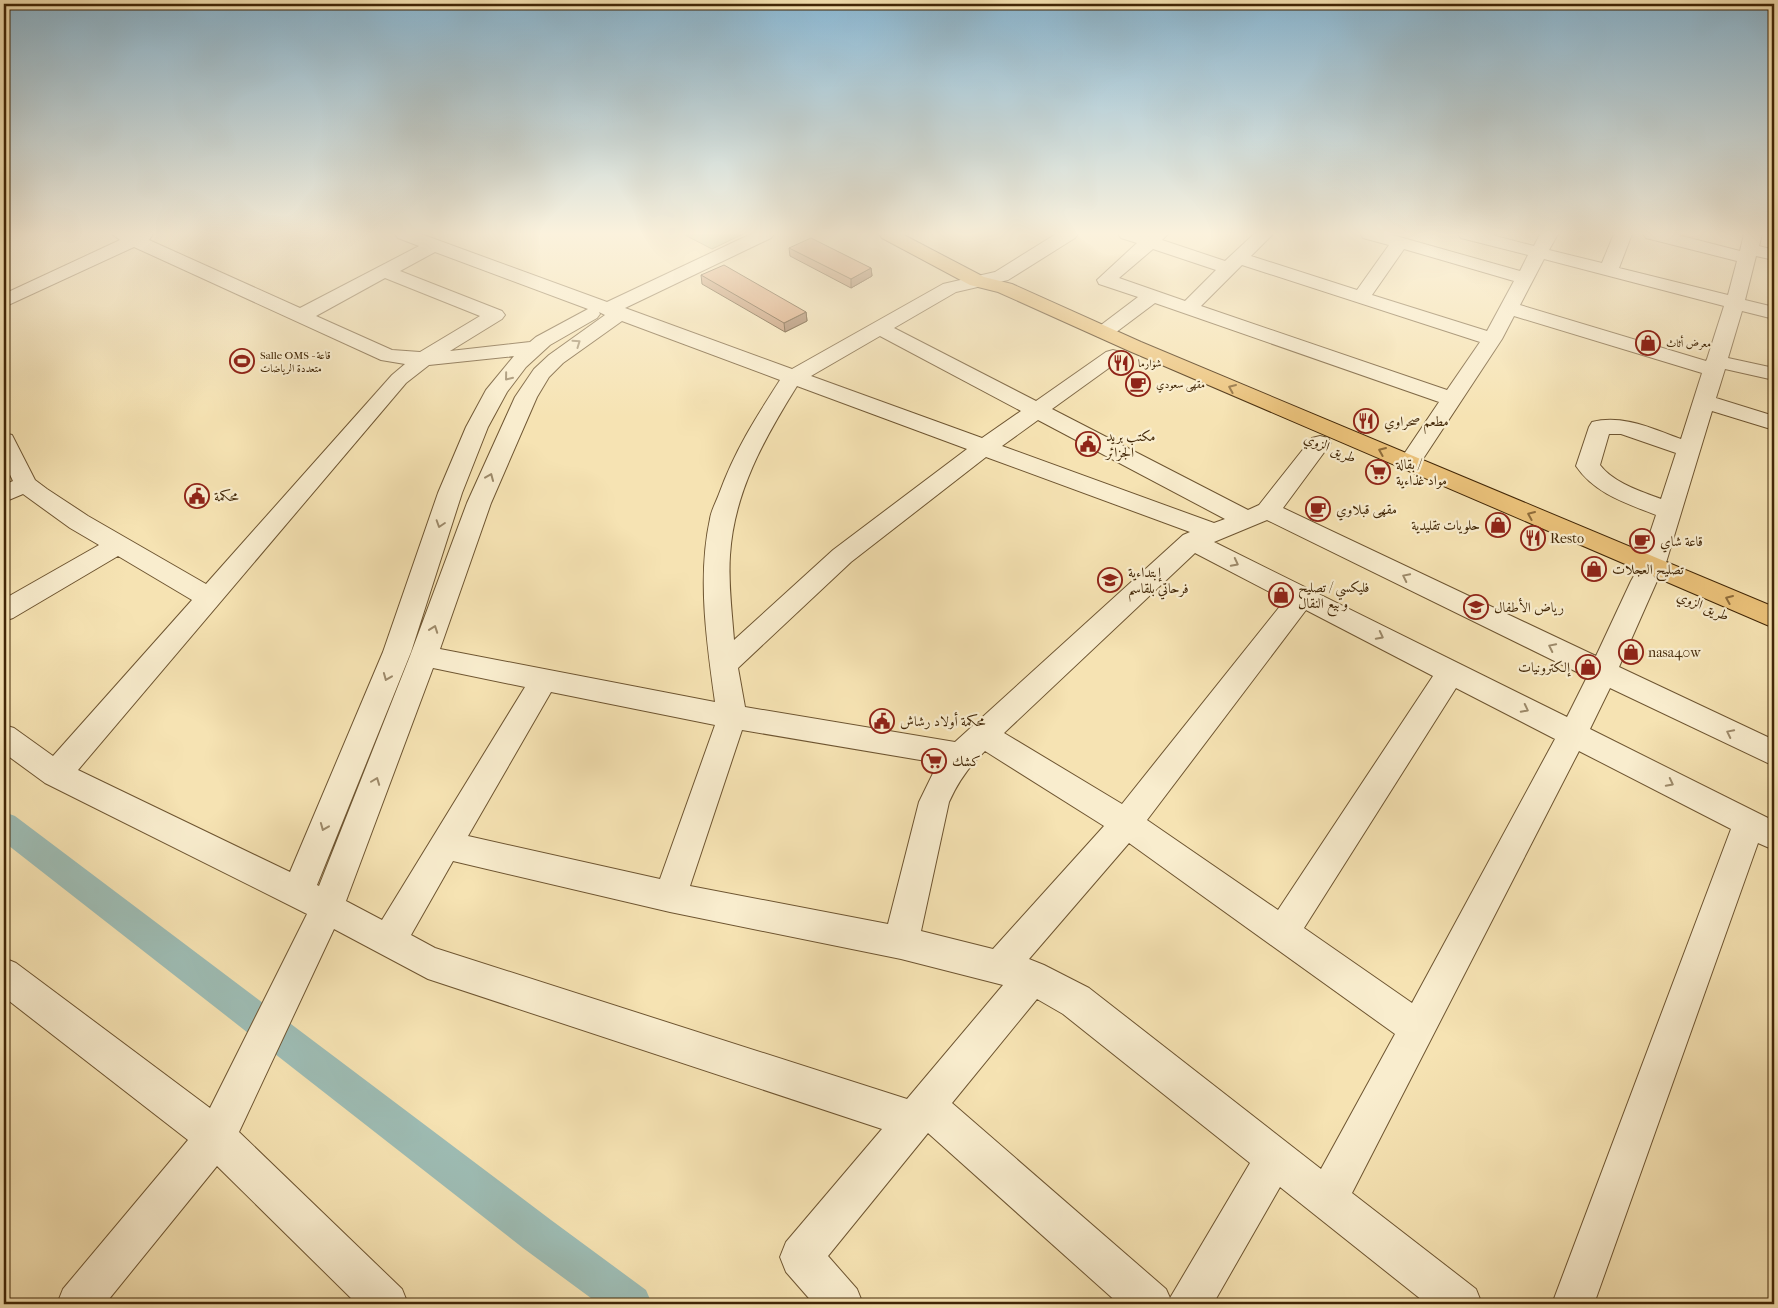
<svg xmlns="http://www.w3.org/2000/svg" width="1778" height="1308" viewBox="0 0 1778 1308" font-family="'IM FELL French Canon',Amiri,serif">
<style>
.green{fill:#b9c48f;stroke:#7d754a}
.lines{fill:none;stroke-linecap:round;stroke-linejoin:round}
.canal{fill:#9ebdb5;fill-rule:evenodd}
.minor-casing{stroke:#6e5531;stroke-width:2}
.major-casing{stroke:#412606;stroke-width:2}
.minor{fill:#f9edce;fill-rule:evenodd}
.major{fill:#ebc27a;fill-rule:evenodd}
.wall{fill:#b6835f;stroke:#412606}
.shaded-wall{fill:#946a4d;stroke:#412606}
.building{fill:#d4986e;stroke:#412606}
.oneway{stroke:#9d8a6a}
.oneway2{stroke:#8e6c3a}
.labels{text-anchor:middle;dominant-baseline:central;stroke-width:4.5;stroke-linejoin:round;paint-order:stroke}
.far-poi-label{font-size:11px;fill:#412606;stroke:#f9edce;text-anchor:start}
.poi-label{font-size:14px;fill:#412606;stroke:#f9edce;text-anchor:start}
.street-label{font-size:14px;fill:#412606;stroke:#f9edce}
</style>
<rect width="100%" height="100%" fill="#f6e3b3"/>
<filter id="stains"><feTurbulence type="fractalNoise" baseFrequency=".004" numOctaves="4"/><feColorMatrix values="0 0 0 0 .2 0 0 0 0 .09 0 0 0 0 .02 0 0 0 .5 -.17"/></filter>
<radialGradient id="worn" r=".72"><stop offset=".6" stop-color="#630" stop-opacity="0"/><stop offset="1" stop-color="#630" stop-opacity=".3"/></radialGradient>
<path class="green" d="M683,234H743L712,249Z"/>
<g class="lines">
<path class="canal" d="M4,812L15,816L551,1220L646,1290L652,1304H599L523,1248L4,842Z"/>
<defs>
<path id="minor" d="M112,234H153L149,240L300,308L419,246L398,238L395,234H421L607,302L751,234H774L771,238L625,308L792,369L943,284L995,272L1056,234H1078L1075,238L1008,280L956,292L894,328L1036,401L1106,352L1113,350L1120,352L1123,356L1120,360L1052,409L1248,510L1259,505L1312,438L1320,436L1328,438L1331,443L1283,508L1596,656L1631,581L1635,574L1643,572L1639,566L1656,515C1626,503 1595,494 1576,466L1589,427L1592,422C1623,414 1653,429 1681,439L1702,373L1514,316L1502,339L1417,468L1409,470L1401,468L1398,463L1439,402L1155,303L1111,336L1104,338L1097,336L1094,332L1097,328L1138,297L1099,284L1097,280L1137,243L1121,238L1118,234H1168L1162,240L1225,261L1254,234H1273L1251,256L1357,290L1389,245L1363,238L1360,234H1389L1520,271L1528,255L1461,238L1458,234H1488L1534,246L1540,234H1558L1549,250L1602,263L1614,234H1632L1619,268L1728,295L1737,261L1646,238L1643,234H1674L1740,251L1744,234H1762L1759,246L1774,250V260L1756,256L1745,300L1774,307V319L1742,311L1728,358L1774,368V380L1725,369L1716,398L1774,416V430L1712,411L1665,566L1661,572L1653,575L1657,581L1619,667L1774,740V766L1610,688L1590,729L1774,821V850L1758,843L1594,1304H1552L1731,829L1579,751L1352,1193L1476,1289L1482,1304H1427L1280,1187L1213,1304H1119L928,1133L828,1256L857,1289L863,1304H814L786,1272L780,1257L786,1242L882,1129L428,979L334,929L239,1132L402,1289L408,1304H357L217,1166L105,1304H57L63,1289L188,1140L4,997V958L16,963L210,1108L307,914L45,783L4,753V725L14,728L53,756L192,600L118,556L13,618L4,621V599L99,545L70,528L23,494L4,502V485L13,481L4,462V433L12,435L35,480L47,489L88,516L206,584L392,375L405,364L381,360L134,247L4,307V294L120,240ZM1153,249L1216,270L1185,301L1119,278ZM1404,249L1514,281L1487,331L1372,295ZM435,252L588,309L536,337L530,342L450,351L502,319L505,315L502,311L400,271ZM1544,259L1724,306L1707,359L1706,361L1520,305ZM1242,265L1480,342L1447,390L1201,306ZM385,278L480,316L420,352L392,350L316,316ZM599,312L605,315L549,355L534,369L515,397L467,503L410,656L319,886L317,885L411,652L462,493L488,427L507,392L526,367L550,345L597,318L600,314ZM622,321L780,380C755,419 735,450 719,494C716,502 711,511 710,519C697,578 707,644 715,702L440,649L491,503L537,397L549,377L563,363ZM880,336L1021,411L982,438L811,376ZM514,356L486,390L466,427L438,493L383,652L290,872L78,770L406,383L429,365ZM797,386L967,449L833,550L734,640C732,612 728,583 730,555C734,492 764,439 797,386ZM1038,420L1225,519L1214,523L1002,446ZM1609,434H1621L1676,453L1661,499C1640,491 1614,483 1600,465ZM986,457L1190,532L1183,535L955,742L745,707L738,668L851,562ZM1267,520L1587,677L1567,717L1214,542ZM1195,553L1285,600L1122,804L1004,733ZM1306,610L1433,676L1278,910L1147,820ZM433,668L525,687L382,920L346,901ZM1456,688L1555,739L1412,1003L1304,928ZM551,692L715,725L660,879L468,836ZM742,730L938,763L919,802L888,924L690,886ZM985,751L1104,826L993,949L921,931L949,802C958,782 969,766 985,751ZM1129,843L1395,1034L1321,1169L1089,988L1044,965L1029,959ZM453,861L670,912L901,959L1003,985L907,1099L435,948L411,935ZM1037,999L1063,1014L1250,1163L1170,1298L1166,1289L952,1103Z"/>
<path id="major" d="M879,234H902L984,277L1012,284L1141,342L1774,607V628L1127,350L998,292L970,285L882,238Z"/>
</defs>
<use href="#minor" class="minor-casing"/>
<use href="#major" class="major-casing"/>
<use href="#minor" class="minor"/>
<use href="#major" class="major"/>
</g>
<g class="wall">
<path d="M789,248L871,268L872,276L851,288L790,256Z"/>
<path d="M701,275L806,312L807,321L785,332L702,284Z"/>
</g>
<g class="shaded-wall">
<path d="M871,268L872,276L851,288V279Z"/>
<path d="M806,312L807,321L785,332L784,323Z"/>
</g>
<g class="building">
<path d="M811,238L871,268L851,279L789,248Z"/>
<path d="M724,265L806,312L784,323L701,275Z"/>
</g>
<defs><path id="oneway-chevron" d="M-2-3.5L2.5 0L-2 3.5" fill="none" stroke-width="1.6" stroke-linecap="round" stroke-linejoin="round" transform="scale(1.25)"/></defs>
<g class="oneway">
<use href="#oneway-chevron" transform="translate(577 343) rotate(-35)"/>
<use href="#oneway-chevron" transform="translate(508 377) rotate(129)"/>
<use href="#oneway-chevron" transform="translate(490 477) rotate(-67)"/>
<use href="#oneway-chevron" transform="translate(440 524) rotate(108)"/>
<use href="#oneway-chevron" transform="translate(1235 563) rotate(27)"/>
<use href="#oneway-chevron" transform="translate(1406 577) rotate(-154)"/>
<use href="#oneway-chevron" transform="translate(434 629) rotate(-70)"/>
<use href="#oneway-chevron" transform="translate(1380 636) rotate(27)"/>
<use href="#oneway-chevron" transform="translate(1552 647) rotate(-154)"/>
<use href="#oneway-chevron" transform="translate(387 677) rotate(112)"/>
<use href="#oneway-chevron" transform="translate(1525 709) rotate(27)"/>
<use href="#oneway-chevron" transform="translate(1730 733) rotate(-154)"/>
<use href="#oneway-chevron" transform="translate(376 781) rotate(-69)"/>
<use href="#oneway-chevron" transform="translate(1670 783) rotate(27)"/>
<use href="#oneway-chevron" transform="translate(324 827) rotate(112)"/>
</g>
<g class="oneway2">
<use href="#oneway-chevron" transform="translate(1232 388) rotate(-157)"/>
<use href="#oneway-chevron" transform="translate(1382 451) rotate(-157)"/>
<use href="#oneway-chevron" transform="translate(1531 515) rotate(-157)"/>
<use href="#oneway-chevron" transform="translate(1729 599) rotate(-157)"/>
</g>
<linearGradient id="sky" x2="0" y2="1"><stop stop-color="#8ab8d4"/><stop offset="0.56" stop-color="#fbf2dd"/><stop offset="1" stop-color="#fbf2dd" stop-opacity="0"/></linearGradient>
<rect width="1778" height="417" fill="url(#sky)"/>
<defs>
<symbol id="shop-ring" viewBox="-11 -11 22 22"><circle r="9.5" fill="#f9edce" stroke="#8f2418" stroke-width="1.5"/><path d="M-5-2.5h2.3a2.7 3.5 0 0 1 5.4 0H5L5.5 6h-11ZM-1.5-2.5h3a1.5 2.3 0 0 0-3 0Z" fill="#8f2418"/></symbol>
<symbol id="stadium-ring" viewBox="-11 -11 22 22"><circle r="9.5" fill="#f9edce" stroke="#8f2418" stroke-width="1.5"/><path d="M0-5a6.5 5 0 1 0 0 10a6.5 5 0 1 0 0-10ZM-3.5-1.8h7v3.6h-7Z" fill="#8f2418"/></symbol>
<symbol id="restaurant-ring" viewBox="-11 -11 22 22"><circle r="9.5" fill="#f9edce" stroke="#8f2418" stroke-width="1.5"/><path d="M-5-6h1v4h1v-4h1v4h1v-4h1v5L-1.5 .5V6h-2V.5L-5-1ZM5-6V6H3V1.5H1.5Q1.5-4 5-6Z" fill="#8f2418"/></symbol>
<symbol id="cafe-ring" viewBox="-11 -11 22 22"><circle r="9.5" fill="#f9edce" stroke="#8f2418" stroke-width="1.5"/><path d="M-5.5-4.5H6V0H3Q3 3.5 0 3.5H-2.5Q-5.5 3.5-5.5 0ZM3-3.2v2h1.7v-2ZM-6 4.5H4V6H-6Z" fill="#8f2418"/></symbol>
<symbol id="civic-ring" viewBox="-11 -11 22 22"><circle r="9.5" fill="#f9edce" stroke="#8f2418" stroke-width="1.5"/><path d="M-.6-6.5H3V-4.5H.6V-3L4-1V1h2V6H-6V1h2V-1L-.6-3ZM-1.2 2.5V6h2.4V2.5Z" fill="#8f2418"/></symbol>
<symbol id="supermarket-ring" viewBox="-11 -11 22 22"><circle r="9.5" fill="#f9edce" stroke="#8f2418" stroke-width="1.5"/><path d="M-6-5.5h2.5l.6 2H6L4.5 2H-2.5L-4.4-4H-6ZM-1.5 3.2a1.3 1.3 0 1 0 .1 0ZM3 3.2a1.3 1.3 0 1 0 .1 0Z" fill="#8f2418"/></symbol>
<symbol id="school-ring" viewBox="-11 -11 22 22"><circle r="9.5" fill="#f9edce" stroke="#8f2418" stroke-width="1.5"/><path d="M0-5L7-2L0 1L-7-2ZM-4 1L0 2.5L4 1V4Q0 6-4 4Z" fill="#8f2418"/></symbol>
</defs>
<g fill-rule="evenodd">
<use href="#shop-ring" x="1634" y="329" width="28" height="28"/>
<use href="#stadium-ring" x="228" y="347" width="28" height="28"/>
<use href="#restaurant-ring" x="1107" y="349" width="28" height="28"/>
<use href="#cafe-ring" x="1124" y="370" width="28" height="28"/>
<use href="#restaurant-ring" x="1352" y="407" width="28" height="28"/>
<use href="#civic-ring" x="1074" y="430" width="28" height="28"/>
<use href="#supermarket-ring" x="1364" y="458" width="28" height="28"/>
<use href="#civic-ring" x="183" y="482" width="28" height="28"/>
<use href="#cafe-ring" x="1304" y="495" width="28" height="28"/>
<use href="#shop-ring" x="1484" y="511" width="28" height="28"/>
<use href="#restaurant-ring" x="1519" y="524" width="28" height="28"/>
<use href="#cafe-ring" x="1628" y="527" width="28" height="28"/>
<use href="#shop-ring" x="1580" y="555" width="28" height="28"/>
<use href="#school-ring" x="1096" y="566" width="28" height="28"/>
<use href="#shop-ring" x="1267" y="581" width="28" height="28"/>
<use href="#school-ring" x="1462" y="593" width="28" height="28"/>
<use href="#shop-ring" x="1617" y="638" width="28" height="28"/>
<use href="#shop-ring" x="1574" y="653" width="28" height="28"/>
<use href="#civic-ring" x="868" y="707" width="28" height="28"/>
<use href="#supermarket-ring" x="920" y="747" width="28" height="28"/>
</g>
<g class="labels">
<g class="far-poi-label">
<text x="1666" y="343">معرض أثاث</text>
<text x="260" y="355">Salle OMS - قاعة<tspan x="260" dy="13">متعددة الرياضات</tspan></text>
<text x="1138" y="363">شوارما</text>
<text x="1156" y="384">مقهى سعودي</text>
</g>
<g class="poi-label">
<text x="1384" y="421">مطعم صحراوي</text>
<text x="1106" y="436">مكتب بريد<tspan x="1106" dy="16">الجزائر</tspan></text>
<text x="1396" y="464">بقالة /<tspan x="1396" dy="16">مواد غذاءية</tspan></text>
<text x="214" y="496">محكمة</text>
<text x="1336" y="509">مقهى قبلاوي</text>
<text x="1480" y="525" text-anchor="end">حلويات تقليدية</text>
<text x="1550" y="538">Resto</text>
<text x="1660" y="541">قاعة شاي</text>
<text x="1612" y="569">تصليح العجلات</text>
<text x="1128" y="572">إبتداءية<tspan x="1128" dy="16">فرحاتي بلقاسم</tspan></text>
<text x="1298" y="587">فليكسي / تصليح<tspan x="1298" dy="16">و بيع النقال</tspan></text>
<text x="1494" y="607">رياض الأطفال</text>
<text x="1648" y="652">nasa40w</text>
<text x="1570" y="667" text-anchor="end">إلكترونيات</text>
<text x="900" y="721">محكمة أولاد رشاش</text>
<text x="952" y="761">كشك</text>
</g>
<g class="street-label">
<text transform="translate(1330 448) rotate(23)">طريق الزوي</text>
<text transform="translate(1703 606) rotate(23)">طريق الزوي</text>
</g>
</g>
<rect width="1778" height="1308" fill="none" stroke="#f6e3b3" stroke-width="20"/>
<rect x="5" y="5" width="1768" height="1298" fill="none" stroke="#412606" stroke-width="2.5"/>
<rect x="10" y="10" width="1758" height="1288" fill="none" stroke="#412606"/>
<rect width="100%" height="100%" filter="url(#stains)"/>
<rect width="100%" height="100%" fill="url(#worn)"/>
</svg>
